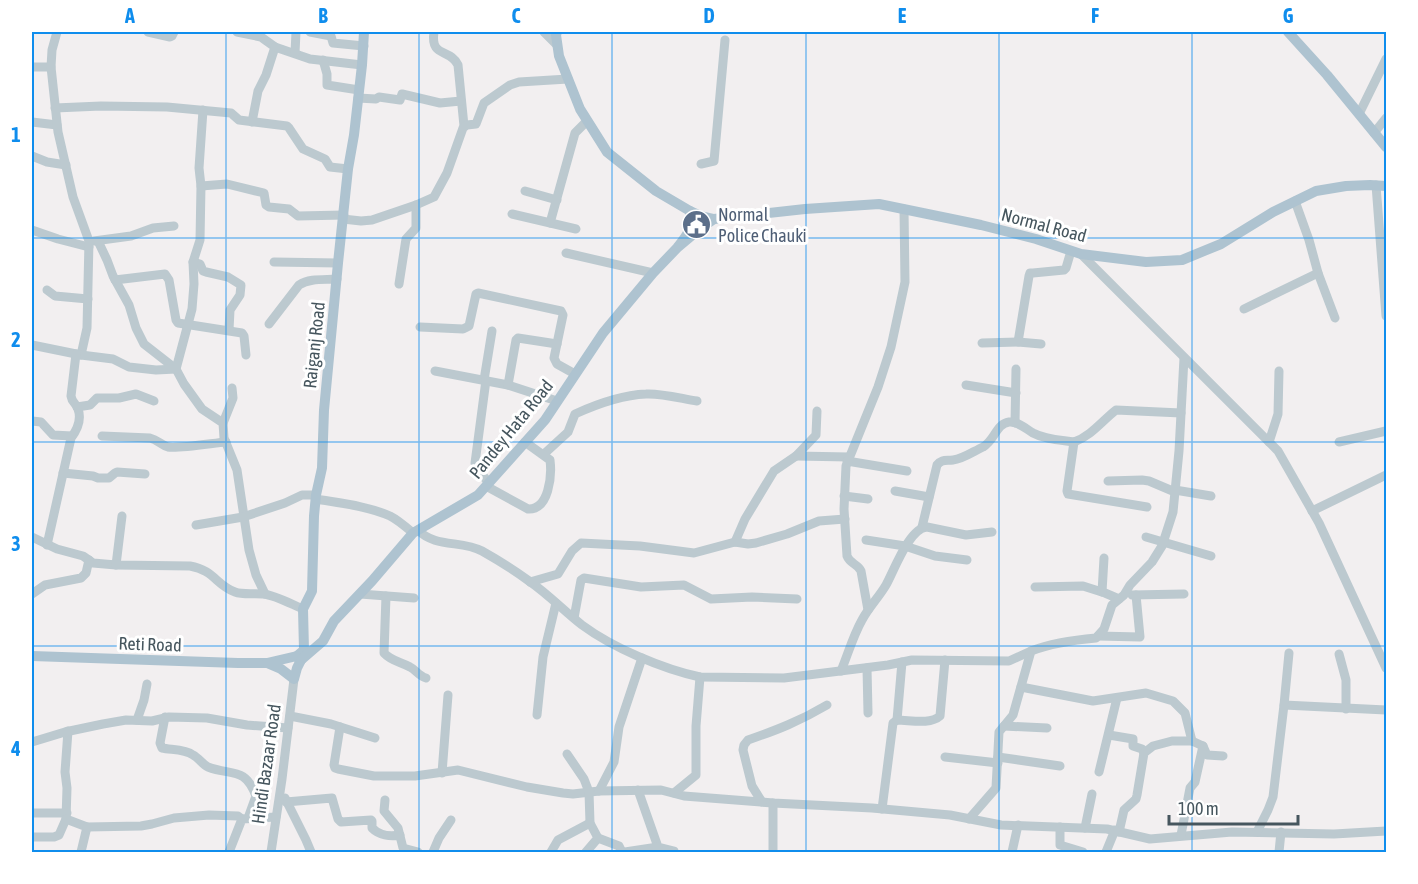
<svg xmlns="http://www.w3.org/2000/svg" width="1418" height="884" viewBox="0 0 1418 884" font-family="'Asap Condensed',sans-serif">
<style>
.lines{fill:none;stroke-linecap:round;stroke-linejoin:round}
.minor{stroke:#bcc9cf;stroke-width:9}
.major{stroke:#aec3d0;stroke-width:10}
.grid{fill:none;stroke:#0f8ded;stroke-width:1.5;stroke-opacity:0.55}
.labels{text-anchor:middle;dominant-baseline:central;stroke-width:6;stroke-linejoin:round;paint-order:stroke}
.service-label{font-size:18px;fill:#4e5e75;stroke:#fff;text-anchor:start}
.street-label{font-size:18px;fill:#46565e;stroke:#fff}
.neatline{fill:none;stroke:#0f8ded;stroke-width:2}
.grid-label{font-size:20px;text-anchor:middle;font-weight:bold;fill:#0f8ded}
</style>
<rect width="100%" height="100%" fill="#f2eff0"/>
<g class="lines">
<g class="minor">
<path d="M148,32L170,37L172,36L174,32"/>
<path d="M237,32L261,37L275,47L266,75L258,91L252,122"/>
<path d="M310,32L331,36L333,43L364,46"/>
<path d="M434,32C430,58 450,48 458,65L464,126"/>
<path d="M544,32L557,45"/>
<path d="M275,47L310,59L362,65"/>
<path d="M295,53L296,32"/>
<path d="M323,60L327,74V85L359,90"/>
<path d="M32,67H51"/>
<path d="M358,98L376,99L379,97L400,100L402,94L440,103L461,101"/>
<path d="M55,108L101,106L167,107L231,113L239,120L287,126L289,128L303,149L325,159L330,167L348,169"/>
<path d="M203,110L199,168L201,186L227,184L264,193L266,205L269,207L289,209L298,216L344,215"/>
<path d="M1359,114L1386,59"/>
<path d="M32,122L57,125"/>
<path d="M1374,133L1386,118"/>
<path d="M32,156L47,162L66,165"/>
<path d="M701,164L714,161L725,40"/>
<path d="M1376,185L1386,316"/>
<path d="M525,191L557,200"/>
<path d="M1295,201L1309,240L1318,273L1335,318"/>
<path d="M512,214L576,229"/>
<path d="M343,219L361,221L372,220L416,205L434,197L447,173L463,128L467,125L476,124L484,103L510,85L519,82L568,79"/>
<path d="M550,223L575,133L587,121"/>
<path d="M32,230L58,239L89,247"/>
<path d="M94,241L131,236L153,228L174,226"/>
<path d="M98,241L107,260L113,276L129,305L136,328L144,344L176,369L184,384L202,409L223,423L224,438L237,470L249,550L256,575L265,594"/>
<path d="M566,253L653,273"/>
<path d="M1081,254L1278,451L1319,523L1386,668"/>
<path d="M193,262L200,264L203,271L206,272L228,277L241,285L240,295L230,310L229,330"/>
<path d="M274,262L338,263"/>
<path d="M115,280L165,274L169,280L176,320L178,323L242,333L244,336L246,355"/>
<path d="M399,284L406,239L416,228V205"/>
<path d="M47,290L55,296L88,299"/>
<path d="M1244,309L1318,273"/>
<path d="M269,324L299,285C310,278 324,280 337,279"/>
<path d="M420,327L463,329L469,326L476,294L478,293L561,311L563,315L554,358L557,364L575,374"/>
<path d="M1018,342L1029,276L1030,273H1033L1064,270L1066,268L1071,251"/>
<path d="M982,343L1018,342L1041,344"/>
<path d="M32,345L81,355L87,328L89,241L73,197L58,132L51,67L52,50L57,32"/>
<path d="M81,355L113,359L129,367L156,370L176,369L192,309L194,284L193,262L200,240L201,186"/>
<path d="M435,371L508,385L557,401"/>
<path d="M484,380L492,331"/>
<path d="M486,380L475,463L479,471L489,483"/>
<path d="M508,385L516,340L518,338L557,344"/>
<path d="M966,385L1016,393"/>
<path d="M77,407L90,405L97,398H119L136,394L154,401"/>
<path d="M32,421L41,422L53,435L72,436"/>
<path d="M223,423L233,398L232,388"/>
<path d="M1015,423L1016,369"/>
<path d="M102,436L150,438C158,440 161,445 168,447C177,449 214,443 226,442"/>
<path d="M1074,442L1067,491L1068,494L1147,507"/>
<path d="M1269,442L1278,414L1279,371"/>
<path d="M1339,442L1386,431"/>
<path d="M544,454L568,432L575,414C597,404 621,395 646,394C661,393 683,399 697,401"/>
<path d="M796,456L849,457"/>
<path d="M847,461L907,471"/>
<path d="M63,473L93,476L98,478H109L115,473L117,472L145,474"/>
<path d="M1108,481L1142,480L1149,481L1175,492"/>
<path d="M486,486L528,509C549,510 552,476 550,460L525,442"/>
<path d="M1175,490L1211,496"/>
<path d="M895,491L929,497"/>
<path d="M844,496L868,499"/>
<path d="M316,499C339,503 368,506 390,516C398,520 406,527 413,533"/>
<path d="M1312,511L1386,475"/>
<path d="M196,525L243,517L285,503L302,495H316"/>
<path d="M922,527L937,465C942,459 946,461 953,460C963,459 974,451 983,447C995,440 996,424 1009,422C1018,421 1026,429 1033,433C1046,440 1061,440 1074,442C1091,436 1102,421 1116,410L1181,413"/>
<path d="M418,530C435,548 462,540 482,551C498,560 514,570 529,581C548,594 564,611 582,625C613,648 663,669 700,677L784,678L888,665L912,660L1009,661L1031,651"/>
<path d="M32,537L57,549L83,556L93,563L116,565L190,566C214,570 216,585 235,592C243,595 254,593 263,594C275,595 291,604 303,609"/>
<path d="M1146,537L1211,556"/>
<path d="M866,540L905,546L935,556L967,560"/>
<path d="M735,542L745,519L774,471L796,456L816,435L817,411"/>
<path d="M47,545L71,438C77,430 82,420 78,409C76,403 72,403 71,396L76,354"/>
<path d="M116,565L122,516"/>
<path d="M530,582L558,574L572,551L581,543L640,546L694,553L735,542L748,544L756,543L787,534L819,521L845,519"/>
<path d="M1035,587L1083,586L1105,593L1119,599"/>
<path d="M1102,592L1104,558"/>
<path d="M32,594L45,585L81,578L86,573L89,560"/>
<path d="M360,594L414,598"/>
<path d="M1132,595L1184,594"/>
<path d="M386,596L384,653C391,661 401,662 410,667C416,670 419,676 426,678"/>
<path d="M868,610L861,571C858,564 850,564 847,556L844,509L846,466L878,387L891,347L905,282L904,209"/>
<path d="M574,618L581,580L584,578L641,587L684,585L711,599L752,597L797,599"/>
<path d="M1098,636L1140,637L1136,595"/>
<path d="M1339,654L1346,680V709"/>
<path d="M867,668L868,713"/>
<path d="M841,671C848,654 853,636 862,620C869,607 879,597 886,585C894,571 909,528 927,527L966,535L992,532"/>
<path d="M1021,687L1093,701L1146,693L1173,701L1185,713L1192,741"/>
<path d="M1284,705L1386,710"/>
<path d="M537,715L543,657L556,603"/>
<path d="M290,716L331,724L375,738"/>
<path d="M165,717L160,743L162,748C171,750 185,749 193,755C199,758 202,764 208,767C231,776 245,766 256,796L248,818"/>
<path d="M137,720L144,700L147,684"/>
<path d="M897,720L902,662"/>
<path d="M1004,726L1047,728"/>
<path d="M340,727L334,765L335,768L338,769L374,776H415L458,770L527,787L563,793L573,794L599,791L661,790L684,796L773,803L872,808L950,815L1001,825L1107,829L1150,839L1232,832L1334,834L1386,831"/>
<path d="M68,731L65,772L67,788L66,819L87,827L81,852"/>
<path d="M1109,735L1133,739V746L1142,749L1144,753"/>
<path d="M32,742L65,732L103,724L126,720L152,721L169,717L207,718L247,725L288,728"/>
<path d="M567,754L584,779L589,792L590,823L598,838L586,852"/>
<path d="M945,757L998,763"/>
<path d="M998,757L1060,766"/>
<path d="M1099,772L1117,698"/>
<path d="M442,773L448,695"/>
<path d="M638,790L658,847L674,851V852"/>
<path d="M599,791L614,762L619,727L642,658"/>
<path d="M674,793L696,775V726L700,677"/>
<path d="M285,798L306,840L311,852"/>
<path d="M385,800L384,811L398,828L403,848L418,852"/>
<path d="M286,802L332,798L338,819L341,822L371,820L372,821V828C379,835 390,837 400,835"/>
<path d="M762,802L752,786L743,750L744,745L748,740C777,730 800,721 827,705"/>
<path d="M882,809L893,723L897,720C910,720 930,725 940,716L945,660"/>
<path d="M32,813H67"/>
<path d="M969,819L996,788L999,732L1013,715L1031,651C1052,643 1073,640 1096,638L1104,629L1112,605L1124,595L1130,585L1152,562L1162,546L1173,512L1179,451L1184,358"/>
<path d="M87,827L141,826L152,824L174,818L209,815L238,816L242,819"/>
<path d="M1060,827V845L1083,852"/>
<path d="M1085,828L1092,794"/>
<path d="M1119,832L1124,810L1136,799L1137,795L1144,753L1153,746L1172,741H1192L1203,746L1207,755L1223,756"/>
<path d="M1257,832L1268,810L1273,797L1284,705L1289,653"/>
<path d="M1181,835L1190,788L1195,782L1203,746"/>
<path d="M32,837H54L59,835L66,819"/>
<path d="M598,838L619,846L622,852"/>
<path d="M229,852L242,819L276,817"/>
<path d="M271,852L282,779L294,679"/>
<path d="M433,852L439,838L451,820"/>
<path d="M551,852L558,840L590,823"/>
<path d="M625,852L658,847"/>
<path d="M773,852V803"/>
<path d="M1012,852L1018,825"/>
<path d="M1106,852L1115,830"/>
<path d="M1279,852L1281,832"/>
</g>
<g class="major">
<path d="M557,32L556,35L559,56L580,109L607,152L656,191L690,211"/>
<path d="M1288,32L1327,75L1386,147"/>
<path d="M714,219L805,209L879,204L981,225L1036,239L1081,254L1146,262L1182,260L1221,244L1273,212L1316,191L1346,186L1370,185L1386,186"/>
<path d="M32,656L238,663H267"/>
<path d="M297,656L304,650L303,609L312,591L314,516L316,495L322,468L324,410L338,263L348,169L354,135L362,65L364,32"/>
<path d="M297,656L301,660L297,668L294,679L281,669L267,663Z"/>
<path d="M301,660L323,641L334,621L372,581L413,533L478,495L545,420L603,333L653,273L677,248L702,227L714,219L701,216L690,211C693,229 688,234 677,248"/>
</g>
</g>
<path class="grid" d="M226,32V852M419,32V852M612,32V852M806,32V852M999,32V852M1192,32V852M32,238H1386M32,442H1386M32,646H1386"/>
<defs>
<symbol id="civic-disc" viewBox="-11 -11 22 22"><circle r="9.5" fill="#5c6f8a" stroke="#fff"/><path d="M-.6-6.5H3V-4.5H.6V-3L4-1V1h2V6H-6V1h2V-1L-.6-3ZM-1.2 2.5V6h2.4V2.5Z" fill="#fff"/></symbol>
</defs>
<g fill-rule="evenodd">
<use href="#civic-disc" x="680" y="208" width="33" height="33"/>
</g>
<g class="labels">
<g class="service-label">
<text x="718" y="214">Normal<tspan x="718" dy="21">Police Chauki</tspan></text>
</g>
<g class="street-label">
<text transform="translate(1044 225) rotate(15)">Normal Road</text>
<text transform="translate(314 345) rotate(-84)">Raiganj Road</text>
<text transform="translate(511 429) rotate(-51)">Pandey Hata Road</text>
<text transform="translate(150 644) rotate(2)">Reti Road</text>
<text transform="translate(266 764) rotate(-82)">Hindi Bazaar Road</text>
</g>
</g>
<rect width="1418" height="884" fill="none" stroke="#ffffff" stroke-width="66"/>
<path d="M1169 815v9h129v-9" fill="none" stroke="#46565e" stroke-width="3"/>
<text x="1178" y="815" font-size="18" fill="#46565e" stroke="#ffffff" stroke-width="4.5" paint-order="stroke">100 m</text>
<rect x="33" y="33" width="1352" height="818" class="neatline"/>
<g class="grid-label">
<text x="130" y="23">A</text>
<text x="323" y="23">B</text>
<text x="516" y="23">C</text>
<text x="709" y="23">D</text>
<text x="902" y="23">E</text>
<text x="1095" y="23">F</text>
<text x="1288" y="23">G</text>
<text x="16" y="142">1</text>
<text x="16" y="347">2</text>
<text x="16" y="551">3</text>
<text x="16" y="756">4</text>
</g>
</svg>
